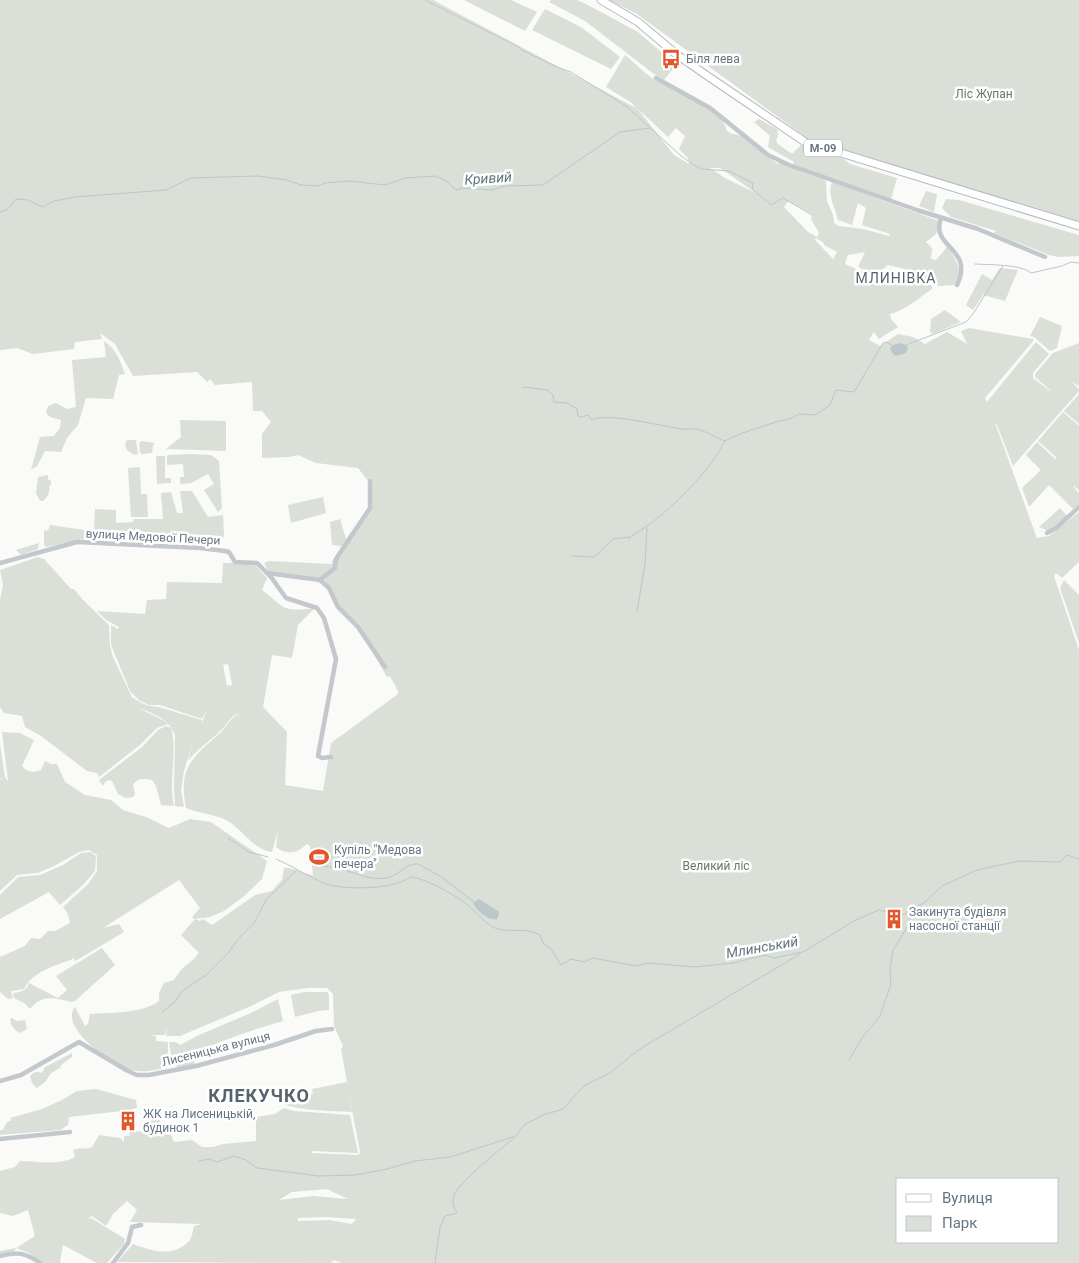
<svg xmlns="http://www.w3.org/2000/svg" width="1079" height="1263" viewBox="0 0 1079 1263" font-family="Roboto,sans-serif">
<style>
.green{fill:#dadfd7;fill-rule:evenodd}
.water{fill:#bbc7cb}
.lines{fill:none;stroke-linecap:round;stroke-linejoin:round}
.stream{stroke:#bbc7cb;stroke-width:1}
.primary-casing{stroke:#b5babe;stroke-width:9}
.street{stroke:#c3c8cc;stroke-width:4.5}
.primary{stroke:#fff;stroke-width:7}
.labels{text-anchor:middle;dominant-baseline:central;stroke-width:5;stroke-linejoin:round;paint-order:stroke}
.shield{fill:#fff;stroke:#939fa8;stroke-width:1}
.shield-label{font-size:11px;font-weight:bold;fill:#657683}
.poi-label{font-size:12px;fill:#657683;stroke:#fff;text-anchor:start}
.park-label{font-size:12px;fill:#687a64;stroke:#fff}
.street-label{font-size:12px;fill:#657683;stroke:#fff}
.water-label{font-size:14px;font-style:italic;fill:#60757c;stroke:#fff}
.neighbourhood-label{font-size:14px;letter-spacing:1px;fill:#57646e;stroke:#fff}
.district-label{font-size:18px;font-weight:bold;letter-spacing:1px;fill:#57646e;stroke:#fff}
</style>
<rect width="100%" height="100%" fill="#fafaf8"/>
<g class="green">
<path d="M0,0H433L636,108L632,103L606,87L625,55C634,62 642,71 652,78C671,90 723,108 727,131C733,135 737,134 742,136C752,141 767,157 778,164L780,162L807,174L824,179L826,182L827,201L833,215L834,223L839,226L863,229L889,236L890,234L862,225L866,208L858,203L852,225L838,220C835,207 827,195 832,182L939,221L938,232L926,242L932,248L931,259L936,260L947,247C957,260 964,270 954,285L939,286L905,269L888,265L876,275L858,267L865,252L848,255L845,264L881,280L883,273L890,269L908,279H910L913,276L932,286V289C920,297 904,311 890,314L891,319L898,327L879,339L874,332L869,340L880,346L898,334L913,337L925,344L947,332L967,344L961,331L969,328L1033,339L1034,340L985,398L987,402L1036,342L1049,354L1033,373V378L1050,391V390L1035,377V374L1053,353L1079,343V386L1072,382L1079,389V391L1013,466L997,425L995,423L1037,538L1049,536L1079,512V562L1062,578L1056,573L1054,576L1079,650V1263H342L334,1260L330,1263L117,1262L133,1244C152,1251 173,1258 189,1241C192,1238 193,1230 194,1226L202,1224L130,1222L137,1210L127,1201L113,1214L106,1226L92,1216L86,1220L91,1218L125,1239L124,1244L107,1263H97L63,1245L60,1261L61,1263H43L29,1253L16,1248L14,1251L0,1254V1251L16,1248L35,1236L28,1210L13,1216L0,1213V1171L15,1167L20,1161C38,1161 59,1166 75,1157L73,1150C80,1147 85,1150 92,1147L99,1135L120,1138L124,1142V1136H130L122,1111L69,1117L68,1125L60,1130L0,1135V1130H3L7,1122L12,1120L10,1118L42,1109L62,1100L77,1091L96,1089L136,1100L137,1108L132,1109V1131L148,1132V1121L160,1119L162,1133H170L174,1142L192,1140L202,1147H213L223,1144L256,1141V1117L275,1114L284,1108L294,1111L350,1115L358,1153L312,1151V1153L359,1155L360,1152L347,1084L352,1112C336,1111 285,1111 276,1099L313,1094L312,1089L347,1082L341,1049L343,1046L334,1026L333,994L327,988H308L279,992L251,1006L180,1036H166L167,1028L165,1035H149L156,1036V1041L168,1042V1067C154,1070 147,1073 131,1070C114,1066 58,1028 75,1007L85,1026L88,1024L90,1014C112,1012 142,1014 159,1001V993L164,983L174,980C177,976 181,969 185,966C191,962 194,959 199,953L181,935L195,919L192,917L200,908L179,880L103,928L119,924L124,932L77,960L74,961V955L73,959C55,966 33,971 24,989L11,991L13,998L8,999L0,992V957L25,946L31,938L40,939L48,931H55L70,923L68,914L63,907L88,884L97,871V855L89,850L79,852L54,866L38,873L17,875L0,891V779L3,778H0V744L5,777L8,781L2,732L20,733L34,740L22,766C28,773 33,773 41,770L45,761L51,764H57L65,782L85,795L111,800L123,810L146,817L169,828L190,819L211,822L267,861L262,879L243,897L224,911L210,917L195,919L200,921L203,919L212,925L255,895L272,891L282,880L284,868C294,867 303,874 313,875L310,846L307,844C297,853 288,856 276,847L278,831L272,852C251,849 242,827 224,819C212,814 198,813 186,808C178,767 192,758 221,732C226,727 230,719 237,715L242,719L237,714C230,717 228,723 223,728C212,740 198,748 188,761L193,742L184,771L181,790L184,807L175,806L174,789L175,735C169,719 154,714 139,708C148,714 160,717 168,724L157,728L140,745L99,777L97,773L87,771L41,736L25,727L22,716L4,713L0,707V600L3,585L0,570L38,557L44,559L71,589H74L83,600L109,625L110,646L113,657L136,706L132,697L141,703L150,706L159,707L202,720V723L207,708L202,719L160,705H149L140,701L130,691L111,645V625L118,629L119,627L106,620L97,611L145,614L147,600L166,599L167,582L222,583L223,563H253L267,578L262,590C287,609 281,612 315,608L298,625L292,658L272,655L263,707L287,732L285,785L323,791L331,743L398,694V691L390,676L387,677L359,629L337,608L323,576L319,578L268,571L264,563L269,561L332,564V561L342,546L332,545L330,522L340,519L346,539L369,508V482L358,468L316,463L298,455L289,457L262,458V434L271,422L262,411H253L252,382L215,385L210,379L207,382L197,372L133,376L115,344L100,333L102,339L75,342L74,349L33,354L17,348L0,350ZM637,108L668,137L676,128L685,136L679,149L688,158L689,164L674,155ZM711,168H720L756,193L725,178L712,169L710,170ZM788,201L812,214L811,219L819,233L817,237L808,232L784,207ZM816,238L824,243V245L837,252L833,259L815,240ZM228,664L232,685L227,686L223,665ZM898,1179H1058V1242H898ZM327,1189L348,1199L313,1196L279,1200L292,1192ZM325,1217L356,1219L352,1224L329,1220L298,1221V1218Z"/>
<path d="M464,0H511L537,12L525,31Z"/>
<path d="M551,0H577L586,4L638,32L676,65L664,80L654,74L585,21L549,2Z"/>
<path d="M609,0H1079V222L807,138L637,14Z"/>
<path d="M545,9L581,27L620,57L611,69L532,30Z"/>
<path d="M759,119L777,129L778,136L776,141L778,144L792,154L801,145L844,159L850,164L897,178L891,199L793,165L794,162L768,147L770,136L754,122Z"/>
<path d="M926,191L937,194L934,212L919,206Z"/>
<path d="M946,199L959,200L1079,235V256L1058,257L1049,255L994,233L996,231L951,217L942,208Z"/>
<path d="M1000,268L1018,270L1005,301L983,295L973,310L966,305L982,274L992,280Z"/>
<path d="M945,310L961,322L933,334L930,332L931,319Z"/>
<path d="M1040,317L1062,326L1057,348L1050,351L1034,337L1030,336Z"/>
<path d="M104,341C116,349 120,360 125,374L119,375L113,399L86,398L78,425L67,438L61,452L45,451L37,466L31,470L40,437L54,436L60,428L61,420L50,417L46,413L48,406L56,403L67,409L76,407L72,360L106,357Z"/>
<path d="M1079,394V424L1064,411Z"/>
<path d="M1063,412L1079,426V490L1074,486H1073L1079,493V504L1073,509L1049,485L1029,507L1022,488L1041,470L1026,455L1037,442L1055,459L1057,458L1038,441Z"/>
<path d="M180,420L226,421V451L166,449L181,437Z"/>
<path d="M128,440H136L138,454L135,455C128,452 124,449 126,441Z"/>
<path d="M141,441L155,443L153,445L152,453L142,454L140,452L139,444Z"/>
<path d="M190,454L211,455L219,461L222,508L218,512L204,490L214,484L208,474L191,483L180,484V477H184L183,464L167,465V456L169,455Z"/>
<path d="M156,456H165V478H171V483L157,484Z"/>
<path d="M140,467L141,494H147L148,517H131L128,468Z"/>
<path d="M48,475V479L51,481V485L49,486C51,491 47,498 43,501H40L36,493L38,477Z"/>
<path d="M180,491H192L208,517L223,515L224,536L216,543L121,540V538H117L116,539L87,538V530H94L95,509L116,510V523L133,522L134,519H163L161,493L171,492L177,513H183Z"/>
<path d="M323,497L326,513L291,523L288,505Z"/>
<path d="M1060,508L1067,516L1048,531L1039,527Z"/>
<path d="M50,525L85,530L84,539H74L117,541L114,543L77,541L46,547L44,544V530L48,531Z"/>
<path d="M39,543L38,549L21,555L16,550Z"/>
<path d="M1064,580L1079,595V643L1060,588Z"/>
<path d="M166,726L171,728C178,749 168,782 174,806L161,805L156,786L152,780C143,779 138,777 133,785L135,794L133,797L126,798L118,794L112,781L109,780L105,782L103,786L99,780L142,747L158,730Z"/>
<path d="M90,852L96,856L95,871L83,885L60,905L49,892L0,919V895L18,877L40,875L63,865L81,853Z"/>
<path d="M102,948L115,965L75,1001L71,1002C55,998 42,994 30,1009L24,1003L14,998L13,993C20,992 27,991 29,983L58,998L67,990L56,976Z"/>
<path d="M304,992H327L329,995V1010L318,1011L295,1017L291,995Z"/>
<path d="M278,999L283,1021C252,1030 221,1040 192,1055L195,1064L177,1068L171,1055L169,1042H176L180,1045L199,1035L251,1013Z"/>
<path d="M12,1018L17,1021L25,1020L27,1029L20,1033C14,1030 11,1026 10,1019Z"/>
<path d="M72,1053V1057L61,1065L60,1068L51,1073L45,1082L37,1088L32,1083L30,1076C34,1072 36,1071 42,1073L45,1067Z"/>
</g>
<g class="water">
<path d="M900,343L906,345L908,348L906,353L896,356L892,353L890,348L893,345Z"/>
<path d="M479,899L498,911L499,914L497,919C488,921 477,911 473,903Z"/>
</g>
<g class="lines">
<g class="stream">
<path d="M425,0L519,47L522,50L557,67L571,72L626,106L680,155L694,165L702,169L729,171L753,183L752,189L771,205L783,198L812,215"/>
<path d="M0,212L7,210L16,199L28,200L43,207L54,201L75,197L166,190L191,178L258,176L287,180L301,185L318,186L325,183L349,181L385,185L405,178L436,176L446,181L456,190L463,188L491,190L505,186L543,185L620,132L650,128"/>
<path d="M975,264C989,265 1021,264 1031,273L1062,266L1071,262L1079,263"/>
<path d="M906,345L966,322L973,314L1003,266"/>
<path d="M523,387L547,390L553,395L554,402L567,403L577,409L578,416L582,417L588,415L592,420C608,412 661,426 681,429C686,430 691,428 696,429C706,431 716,438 725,441C740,433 757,428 773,423C785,419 788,421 799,414L815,415L830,405L836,390L854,392L883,343L886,342L893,346"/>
<path d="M629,539L630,537C658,521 684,496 705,471C713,462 719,451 725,441"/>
<path d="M572,556L594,557L613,539L629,537"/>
<path d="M637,612L645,563L647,528"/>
<path d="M228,838L249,852L268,857"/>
<path d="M319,853L323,859L324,866C330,867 337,868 344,870C358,874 375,882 390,877C400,874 406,863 418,864L440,876L474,902"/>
<path d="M319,857L318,860L321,858"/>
<path d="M276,859C292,866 306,875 321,882C338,890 376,889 394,884C400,883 406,879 412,877C429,880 458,896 471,908C478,914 486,924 495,928C513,934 523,926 540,935L543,943L551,949L561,965L571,959L584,962L593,958L636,966L648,963L695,967L733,963L765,955L774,958L803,952L854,921L879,910L901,916L925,902L942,886L977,870L1019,861L1060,862L1067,855L1079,859"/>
<path d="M162,1012L175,1002L182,991L206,975L228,953L240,937L254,923L266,900L297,870"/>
<path d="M849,1060L862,1038L880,1016L891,984L890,969L893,950L909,924L910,910"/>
<path d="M199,1161L209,1159L217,1162L234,1156L246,1160L257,1168L319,1176L355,1175L387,1169L415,1161L450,1157L516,1136L524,1125L543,1115L563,1109L585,1085L610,1073L638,1050L800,954"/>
<path d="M435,1263L440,1228L445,1216L457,1213C453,1206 452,1202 454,1195C458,1183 503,1147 514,1138"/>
</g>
<defs>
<path id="primary" d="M601,0L638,22L676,54L709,77L805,142L1079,226"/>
</defs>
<use href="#primary" class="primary-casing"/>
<g class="street">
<path d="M656,78L710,108L768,155L789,165L917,210L978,229L1045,257"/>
<path d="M941,218C930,249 975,247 957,285"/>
<path d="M1047,533L1056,528L1079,507"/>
<path d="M0,563L77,542L200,548L225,551L229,552L235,562L257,563L271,577L286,598L317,608L324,618L336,659L318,756L322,758L331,757"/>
<path d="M267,573L320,580L329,588L338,607L358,627L385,667"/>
<path d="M320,580L335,568L336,559L370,508V481"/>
<path d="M0,1081L21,1075L79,1042L128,1071L137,1075H149L196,1066L274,1045L316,1031L332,1029"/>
<path d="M0,1139L70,1132"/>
<path d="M0,1256C15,1251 27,1253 40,1263"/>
<path d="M113,1263L128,1243L132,1227L141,1225"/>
</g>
<use href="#primary" class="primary"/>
</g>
<defs>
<symbol id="bus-bare" viewBox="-9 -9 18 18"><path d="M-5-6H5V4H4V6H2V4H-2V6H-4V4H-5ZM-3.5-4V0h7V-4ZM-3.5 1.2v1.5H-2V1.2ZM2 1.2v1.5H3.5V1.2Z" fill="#e4572e" stroke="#fff" stroke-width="2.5" paint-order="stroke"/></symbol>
<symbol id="stadium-bare" viewBox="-9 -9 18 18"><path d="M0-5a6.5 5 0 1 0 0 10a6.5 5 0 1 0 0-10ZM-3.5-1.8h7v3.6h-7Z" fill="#e4572e" stroke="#fff" stroke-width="2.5" paint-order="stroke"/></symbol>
<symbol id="building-bare" viewBox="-9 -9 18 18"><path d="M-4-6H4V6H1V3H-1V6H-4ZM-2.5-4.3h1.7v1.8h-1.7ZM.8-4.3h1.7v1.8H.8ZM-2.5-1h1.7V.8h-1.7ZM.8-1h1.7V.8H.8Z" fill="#e4572e" stroke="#fff" stroke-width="2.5" paint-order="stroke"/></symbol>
</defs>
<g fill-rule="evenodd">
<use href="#bus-bare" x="657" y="45" width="28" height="28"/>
<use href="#stadium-bare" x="305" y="843" width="28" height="28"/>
<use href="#building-bare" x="880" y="905" width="28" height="28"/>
<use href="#building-bare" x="114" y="1107" width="28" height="28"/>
</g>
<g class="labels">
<rect class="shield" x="804" y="139.5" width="38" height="17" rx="4"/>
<g class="shield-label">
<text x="823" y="148">М-09</text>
</g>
<g class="poi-label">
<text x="686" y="59">Бiля лева</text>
<text x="334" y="850">Купіль "Медова<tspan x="334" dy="14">печера"</tspan></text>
<text x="909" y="912">Закинута будівля<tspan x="909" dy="14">насосної станції</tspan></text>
<text x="143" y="1114">ЖК на Лисеницькій,<tspan x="143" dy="14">будинок 1</tspan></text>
</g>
<g class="park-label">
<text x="984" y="94">Ліс Жупан</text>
<text x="716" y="866">Великий ліс</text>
</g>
<g class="street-label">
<text transform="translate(153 537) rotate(3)">вулиця Медової Печери</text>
<text transform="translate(216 1049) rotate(-14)">Лисеницька вулиця</text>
</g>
<g class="water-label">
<text transform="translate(488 178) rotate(-4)">Кривий</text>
<text transform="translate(762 947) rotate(-10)">Млинський</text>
</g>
<g class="neighbourhood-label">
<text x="896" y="278">МЛИНІВКА</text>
</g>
<g class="district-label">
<text x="259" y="1095">КЛЕКУЧКО</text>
</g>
</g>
<rect x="896" y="1178" width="162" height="65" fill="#ffffff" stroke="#c1c8cd"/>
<rect x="906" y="1194" width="25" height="8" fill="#ffffff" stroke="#c1c8cd"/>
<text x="942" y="1203" font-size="15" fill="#657683">Вулиця</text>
<rect x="906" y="1216" width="25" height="15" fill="#dadfd7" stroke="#c1c8cd"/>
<text x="942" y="1228" font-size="15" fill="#657683">Парк</text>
</svg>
